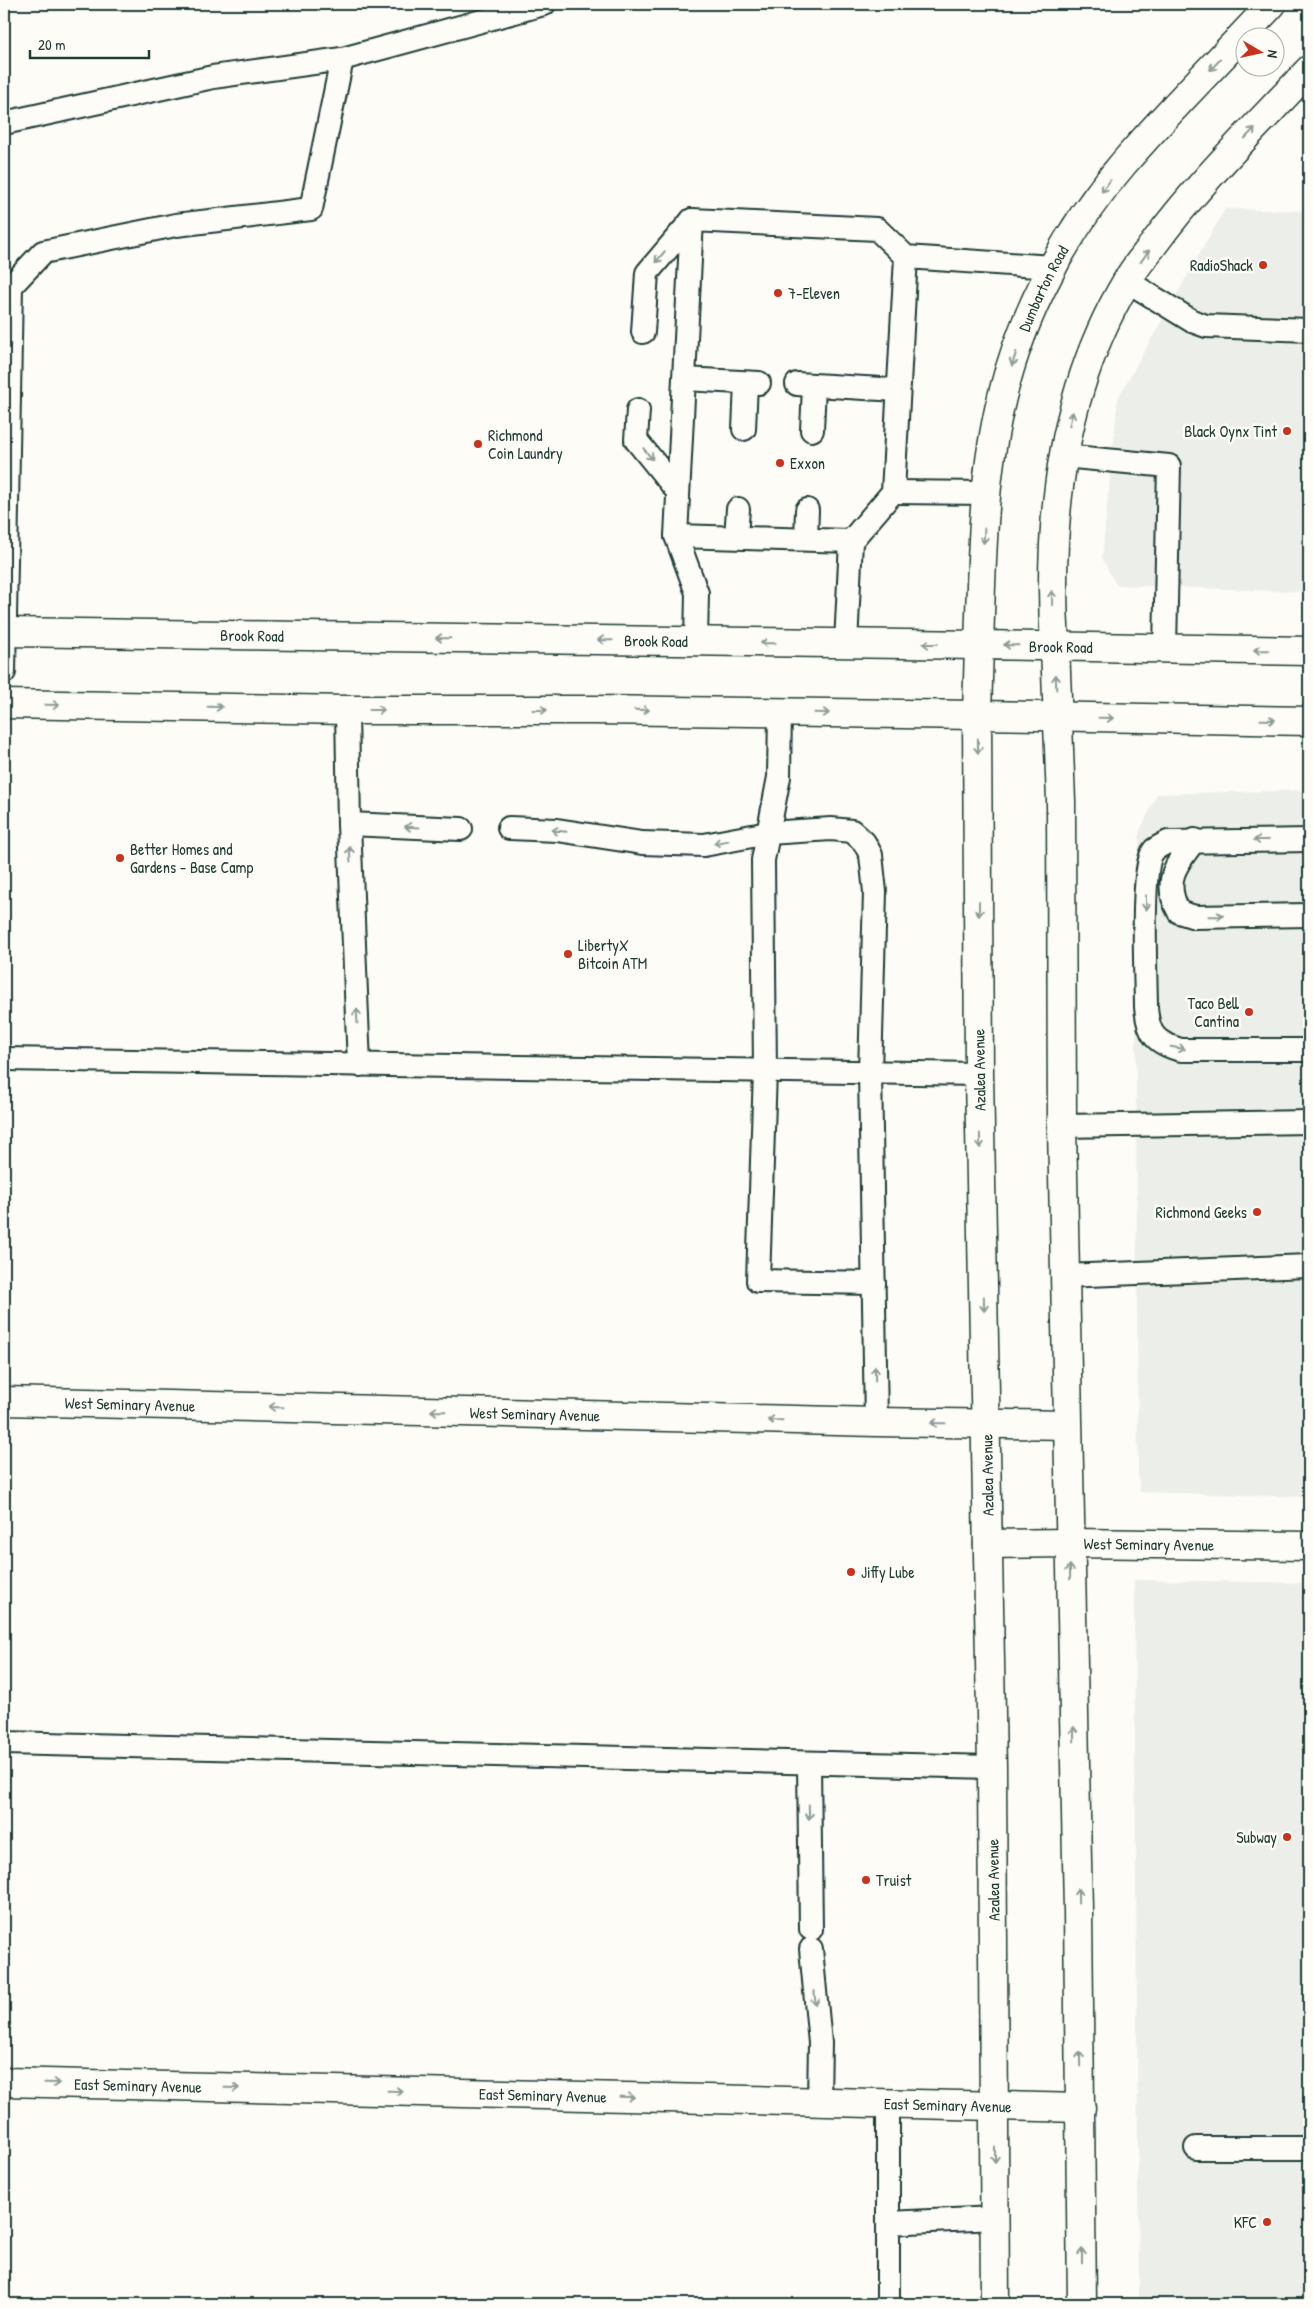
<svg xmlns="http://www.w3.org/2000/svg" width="1313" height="2308" viewBox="0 0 1313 2308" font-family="'Patrick Hand',sans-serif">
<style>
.built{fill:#eceee9}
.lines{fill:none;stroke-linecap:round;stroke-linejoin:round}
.service-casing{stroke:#1f3d34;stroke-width:26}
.minor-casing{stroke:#1f3d34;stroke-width:31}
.secondary-casing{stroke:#1f3d34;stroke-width:31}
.primary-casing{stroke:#1f3d34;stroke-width:31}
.service{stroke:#fdfcf7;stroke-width:22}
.minor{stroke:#fdfcf7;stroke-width:28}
.secondary{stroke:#fdfcf7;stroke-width:28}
.primary{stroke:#fdfcf7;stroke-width:28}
.oneway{stroke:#8e9c96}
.poi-dot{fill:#c8321e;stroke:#fdfcf7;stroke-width:2}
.labels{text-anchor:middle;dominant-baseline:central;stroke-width:5;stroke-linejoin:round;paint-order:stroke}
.poi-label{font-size:16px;fill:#1f3d34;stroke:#fdfcf7;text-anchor:start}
.street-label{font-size:16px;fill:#1f3d34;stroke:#fdfcf7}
</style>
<rect width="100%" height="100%" fill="#fdfcf7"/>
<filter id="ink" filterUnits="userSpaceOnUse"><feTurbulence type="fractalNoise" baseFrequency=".02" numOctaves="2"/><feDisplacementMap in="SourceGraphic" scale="10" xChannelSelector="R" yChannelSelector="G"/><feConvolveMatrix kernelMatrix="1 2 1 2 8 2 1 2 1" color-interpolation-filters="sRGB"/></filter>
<g filter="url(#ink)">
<g class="built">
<path d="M1225,209L1309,211V592L1116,585L1102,558L1118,398Z"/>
<path d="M1309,790V1497L1140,1492L1138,1476L1136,1059L1139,833L1157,794Z"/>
<path d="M1134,1580L1309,1583V2304H1139Z"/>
</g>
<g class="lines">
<defs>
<g id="service">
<path d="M342,59L544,4"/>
<path d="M4,123L213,77L342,59L311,209L176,225L43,252L11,286L4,672"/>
<path d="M1127,281L1192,321L1206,326L1309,330"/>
<path d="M643,332L647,273L692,220"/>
<path d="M684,379L759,383"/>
<path d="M797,384L898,390"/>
<path d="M638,410L636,440L678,492"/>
<path d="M744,429L746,383"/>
<path d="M812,430L814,386"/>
<path d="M1063,456L1169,466L1165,648"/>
<path d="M893,492L988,493"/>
<path d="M676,536L851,541L893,492L906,257"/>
<path d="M736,537L738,509"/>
<path d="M806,539L807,510"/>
<path d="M696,642L697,593L676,536L692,220L877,229L906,257L1052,267"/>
<path d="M846,644L851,541"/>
<path d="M347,710L349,824L359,1065"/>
<path d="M780,713L779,777L763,860L765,1071L758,1281L874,1283"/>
<path d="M349,824L461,829"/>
<path d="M509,828L557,830L642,843L704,845L768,833L831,829L852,831L864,842L871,855L875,892L870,1072L876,1422"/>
<path d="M1195,840C1176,864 1162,881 1179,912L1195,917L1309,915"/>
<path d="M1309,840L1168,842C1164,844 1158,847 1154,850C1140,865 1146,981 1146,1007C1148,1034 1155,1043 1181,1050H1309"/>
<path d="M4,1059L979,1074"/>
<path d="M1062,1126L1309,1122"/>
<path d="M1064,1276L1309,1266"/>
<path d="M4,1743L992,1767"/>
<path d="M809,1763L811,1929"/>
<path d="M811,1949L820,2043L819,2100"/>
<path d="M1196,2148H1309"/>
<path d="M888,2223L995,2218"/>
<path d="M888,2304V2103"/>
</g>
<g id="minor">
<path id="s1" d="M4,1401L876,1422L1067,1425"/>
<path id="s2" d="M988,1544L1069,1543L1309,1546"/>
<path id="s3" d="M4,2082L1081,2108"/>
</g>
<g id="secondary">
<path id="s4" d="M4,632L979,645C982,562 982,477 1002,397C1022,314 1067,229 1123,164C1170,109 1223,57 1272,4"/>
<path d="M1055,646C1047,521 1061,391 1127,281C1134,268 1144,257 1153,245C1199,182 1256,127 1309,70"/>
<path d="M4,704L347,710H593L977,715"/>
</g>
<g id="primary">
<path d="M1055,646L1061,801L1062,1126L1078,1910L1082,2304"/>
<path d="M977,715L1309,721"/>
<path id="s5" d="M995,2304L992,1767L979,1074L977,715L979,645L1309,651"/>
</g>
</defs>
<use href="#service" class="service-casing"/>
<use href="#minor" class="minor-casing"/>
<use href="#secondary" class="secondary-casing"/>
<use href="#primary" class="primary-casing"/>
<use href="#service" class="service"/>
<use href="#minor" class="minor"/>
<use href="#secondary" class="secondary"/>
<use href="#primary" class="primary"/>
</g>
<defs><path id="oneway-shaft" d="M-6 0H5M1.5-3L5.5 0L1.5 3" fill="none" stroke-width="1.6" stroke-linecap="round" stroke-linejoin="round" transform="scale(1.25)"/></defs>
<g class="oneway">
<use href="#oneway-shaft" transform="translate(1215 65) rotate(133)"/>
<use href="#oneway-shaft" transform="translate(1250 133) rotate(-47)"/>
<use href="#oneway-shaft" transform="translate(1106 186) rotate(127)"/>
<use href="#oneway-shaft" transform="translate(1145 256) rotate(-54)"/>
<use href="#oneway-shaft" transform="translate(660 257) rotate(130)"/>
<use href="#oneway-shaft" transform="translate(1014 359) rotate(108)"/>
<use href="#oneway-shaft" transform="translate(1071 419) rotate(-76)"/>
<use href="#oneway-shaft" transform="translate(648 454) rotate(51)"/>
<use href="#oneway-shaft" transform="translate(984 536) rotate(93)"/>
<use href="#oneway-shaft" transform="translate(1052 598) rotate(-92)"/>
<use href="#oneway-shaft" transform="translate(443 638) rotate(-179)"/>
<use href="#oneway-shaft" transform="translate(605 640) rotate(-179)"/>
<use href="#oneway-shaft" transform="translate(768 643) rotate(-179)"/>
<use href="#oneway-shaft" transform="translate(930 644) rotate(-180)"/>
<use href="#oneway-shaft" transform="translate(1011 645) rotate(-179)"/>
<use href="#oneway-shaft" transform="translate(1261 650) rotate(-179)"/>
<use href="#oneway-shaft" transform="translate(1056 682) rotate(-92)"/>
<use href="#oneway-shaft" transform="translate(52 705) rotate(1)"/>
<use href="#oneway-shaft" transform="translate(215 707) rotate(1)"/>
<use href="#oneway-shaft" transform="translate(377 710)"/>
<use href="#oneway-shaft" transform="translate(540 710)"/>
<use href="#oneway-shaft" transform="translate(642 710) rotate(1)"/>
<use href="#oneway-shaft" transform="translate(822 713) rotate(1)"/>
<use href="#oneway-shaft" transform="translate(1106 718) rotate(1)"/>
<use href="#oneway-shaft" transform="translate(1268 720) rotate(1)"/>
<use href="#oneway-shaft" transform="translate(978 746) rotate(89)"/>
<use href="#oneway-shaft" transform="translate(412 827) rotate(-177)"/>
<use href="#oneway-shaft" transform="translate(559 831) rotate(-174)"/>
<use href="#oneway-shaft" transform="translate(1261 840) rotate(-180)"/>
<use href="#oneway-shaft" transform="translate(721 842) rotate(169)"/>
<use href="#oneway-shaft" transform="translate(350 854) rotate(-93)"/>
<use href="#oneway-shaft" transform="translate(1146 903) rotate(90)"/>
<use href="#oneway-shaft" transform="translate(979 909) rotate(90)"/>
<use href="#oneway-shaft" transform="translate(1216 916) rotate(-1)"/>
<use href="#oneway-shaft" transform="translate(357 1016) rotate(-93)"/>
<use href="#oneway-shaft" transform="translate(1178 1048) rotate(10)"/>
<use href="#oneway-shaft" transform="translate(980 1141) rotate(89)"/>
<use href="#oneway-shaft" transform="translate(984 1304) rotate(89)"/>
<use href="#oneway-shaft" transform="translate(875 1374) rotate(-91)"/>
<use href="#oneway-shaft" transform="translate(276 1407) rotate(-179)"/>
<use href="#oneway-shaft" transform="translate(438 1411) rotate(-179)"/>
<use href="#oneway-shaft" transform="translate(775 1420) rotate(-179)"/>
<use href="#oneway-shaft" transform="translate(938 1423) rotate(-179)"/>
<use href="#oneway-shaft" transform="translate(1070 1572) rotate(-91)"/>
<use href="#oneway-shaft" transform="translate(1074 1734) rotate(-91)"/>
<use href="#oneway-shaft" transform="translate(809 1812) rotate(89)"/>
<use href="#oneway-shaft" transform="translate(1078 1896) rotate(-91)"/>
<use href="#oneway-shaft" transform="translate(815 1998) rotate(85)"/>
<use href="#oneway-shaft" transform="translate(1080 2059) rotate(-91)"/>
<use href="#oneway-shaft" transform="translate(52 2083) rotate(1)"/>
<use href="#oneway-shaft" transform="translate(232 2088) rotate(1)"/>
<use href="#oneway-shaft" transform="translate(395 2091) rotate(1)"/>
<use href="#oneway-shaft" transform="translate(627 2097) rotate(1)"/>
<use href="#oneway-shaft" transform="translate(995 2155) rotate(90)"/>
<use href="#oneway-shaft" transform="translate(1082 2256) rotate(-90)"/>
</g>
</g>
<g class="poi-dot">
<circle cx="1263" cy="265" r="5"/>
<circle cx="778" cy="293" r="5"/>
<circle cx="1287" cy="431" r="5"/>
<circle cx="478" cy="444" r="5"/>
<circle cx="780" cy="463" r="5"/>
<circle cx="120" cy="858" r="5"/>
<circle cx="568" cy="954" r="5"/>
<circle cx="1249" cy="1012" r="5"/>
<circle cx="1257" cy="1212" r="5"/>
<circle cx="851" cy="1572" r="5"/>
<circle cx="1287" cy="1837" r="5"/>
<circle cx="866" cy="1880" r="5"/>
<circle cx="1267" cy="2222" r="5"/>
</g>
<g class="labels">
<g class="poi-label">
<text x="1253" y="265" text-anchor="end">RadioShack</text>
<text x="788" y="293">7-Eleven</text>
<text x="1277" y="431" text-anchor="end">Black Oynx Tint</text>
<text x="488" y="435">Richmond<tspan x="488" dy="18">Coin Laundry</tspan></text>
<text x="790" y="463">Exxon</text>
<text x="130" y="849">Better Homes and<tspan x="130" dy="18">Gardens - Base Camp</tspan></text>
<text x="578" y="945">LibertyX<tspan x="578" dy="18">Bitcoin ATM</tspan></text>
<text x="1239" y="1003" text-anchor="end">Taco Bell<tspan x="1239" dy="18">Cantina</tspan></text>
<text x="1247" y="1212" text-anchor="end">Richmond Geeks</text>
<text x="861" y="1572">Jiffy Lube</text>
<text x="1277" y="1837" text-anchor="end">Subway</text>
<text x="876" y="1880">Truist</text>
<text x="1257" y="2222" text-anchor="end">KFC</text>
</g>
<g class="street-label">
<text stroke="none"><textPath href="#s4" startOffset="1341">Dumbarton Road</textPath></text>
<text stroke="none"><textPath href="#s4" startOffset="248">Brook Road</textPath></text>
<text stroke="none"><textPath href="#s4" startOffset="652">Brook Road</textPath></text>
<text stroke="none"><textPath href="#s5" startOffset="1741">Brook Road</textPath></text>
<text transform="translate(979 1070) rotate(-91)">Azalea Avenue</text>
<text stroke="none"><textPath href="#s1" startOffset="126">West Seminary Avenue</textPath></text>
<text stroke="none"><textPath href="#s1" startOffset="531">West Seminary Avenue</textPath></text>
<text transform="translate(987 1475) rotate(-91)">Azalea Avenue</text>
<text stroke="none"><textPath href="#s2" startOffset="161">West Seminary Avenue</textPath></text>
<text transform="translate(993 1880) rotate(-91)">Azalea Avenue</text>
<text stroke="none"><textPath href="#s3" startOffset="134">East Seminary Avenue</textPath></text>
<text stroke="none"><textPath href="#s3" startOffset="539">East Seminary Avenue</textPath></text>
<text stroke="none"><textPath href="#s3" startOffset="944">East Seminary Avenue</textPath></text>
</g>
</g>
<rect width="1313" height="2308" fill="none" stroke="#fdfcf7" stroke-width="20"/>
<rect x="10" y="10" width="1293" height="2288" fill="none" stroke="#1f3d34" stroke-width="2" filter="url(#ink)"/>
<g transform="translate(1260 52) rotate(99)"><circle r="24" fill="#fdfcf7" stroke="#a4b0a9"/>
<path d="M0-4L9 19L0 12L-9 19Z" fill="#c8321e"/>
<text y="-8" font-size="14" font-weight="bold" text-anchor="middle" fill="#1f3d34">N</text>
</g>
<path d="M30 50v8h119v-8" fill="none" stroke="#1f3d34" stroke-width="2.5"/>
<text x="38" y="50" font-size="15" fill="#1f3d34" stroke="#fdfcf7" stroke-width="4" paint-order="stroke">20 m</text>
</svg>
